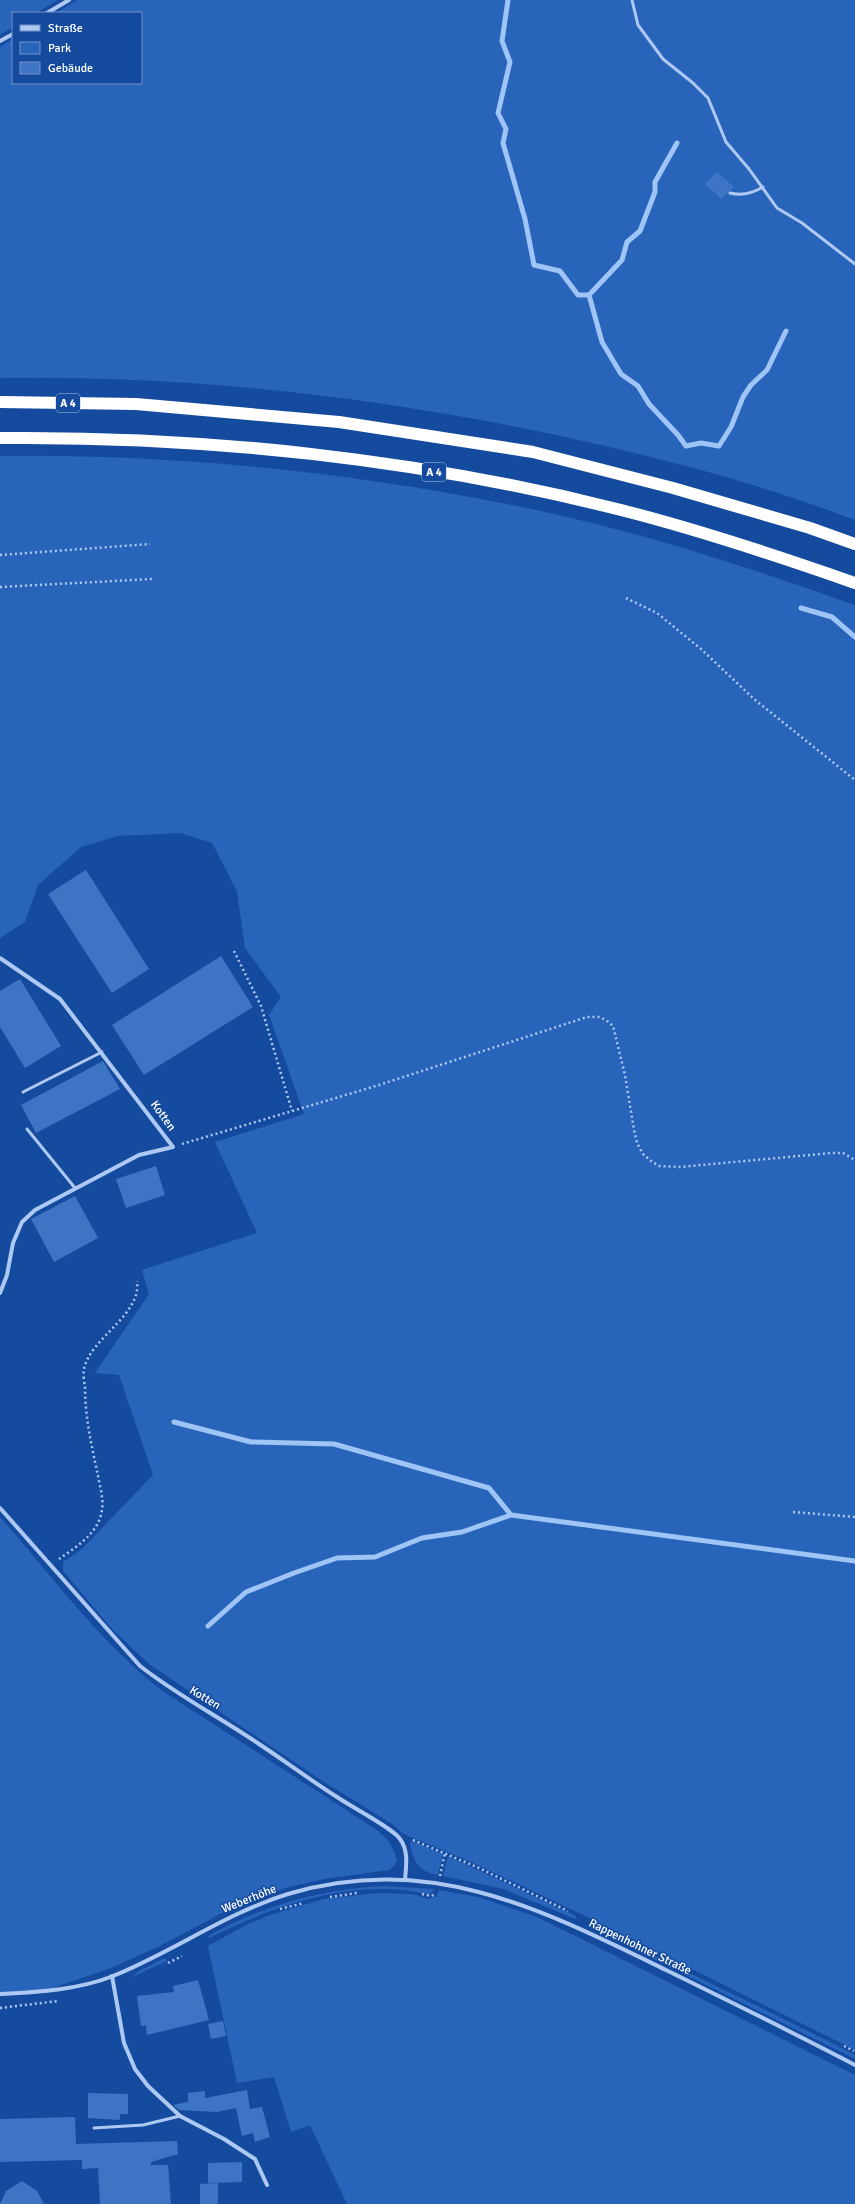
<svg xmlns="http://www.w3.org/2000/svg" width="855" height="2204" viewBox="0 0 855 2204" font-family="Signika,sans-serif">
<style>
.green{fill:#2964bb}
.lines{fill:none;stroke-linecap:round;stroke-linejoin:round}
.stream{stroke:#9fc4f6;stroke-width:5}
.building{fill:#3e74c4}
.path{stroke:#adc9f3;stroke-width:2.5;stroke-dasharray:2 3;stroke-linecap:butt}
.service{stroke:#adc9f3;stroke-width:3}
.minor{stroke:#adc9f3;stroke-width:4}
.motorway{stroke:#fff;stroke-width:12}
.labels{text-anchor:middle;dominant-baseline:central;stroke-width:3;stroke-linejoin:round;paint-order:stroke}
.shield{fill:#154b9e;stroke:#b9c9e2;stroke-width:1}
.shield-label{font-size:11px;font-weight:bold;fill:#fff}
.street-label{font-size:12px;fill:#fff;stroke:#154b9e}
</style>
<rect width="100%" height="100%" fill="#154b9e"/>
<g class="green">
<path d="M0,0H58L36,13H13V27L0,35Z"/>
<path d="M77,0H855V520C758,483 658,457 556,435C373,396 187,375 0,378V47L13,39V83H141V13H56Z"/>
<path d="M0,456C180,454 360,473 536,510C644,533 751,568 855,605V2050L585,1916L480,1866L404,1834L392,1824L321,1780L149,1664L113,1630L63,1571V1562L82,1549L153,1475L119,1375L95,1373L149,1294L142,1270L257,1233L215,1142L304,1114L269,1015L281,997L245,948L237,891L212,843L181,833L118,836L81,847L38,885L25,922L0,938Z"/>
<path d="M0,1517C52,1576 101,1644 164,1692L377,1830L388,1840L395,1853L397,1860L394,1866L389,1870L324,1879L289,1887L255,1898L226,1911L160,1946L111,1968L41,1992L0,1994Z"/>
<path d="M412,1841L443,1854L438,1875C419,1872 413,1862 410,1843Z"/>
<path d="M448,1856L576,1916L575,1919L503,1889L443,1876Z"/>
<path d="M383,1886L435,1889L430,1894C418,1893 406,1890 394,1889C328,1887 267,1909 209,1938L208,1936C262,1906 321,1889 383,1886Z"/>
<path d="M439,1890L478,1897L537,1917L855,2075V2204H347L310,2125L291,2132L274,2077L237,2083L208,1946L248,1924L270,1915L324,1899L377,1893L413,1894L429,1899L437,1896Z"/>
<path d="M590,1924L830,2042L855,2055V2059L589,1927Z"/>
<path d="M165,1958L167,1961L132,1977L139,1971Z"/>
</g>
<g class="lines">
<g class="stream">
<path d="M508,0L502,41L510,62L498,113L506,129L503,143L525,219L534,265L560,271L578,295H589L602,342L621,374L638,386L649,404L678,435L686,446L701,443L719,446L731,427L743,397L751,385L767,370L786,331"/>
<path d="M589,295L622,260L627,242L640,231L655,192V182L677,143"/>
<path d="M801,608L832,617L855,637"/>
<path d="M174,1422L251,1442L334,1444L489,1488L511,1515L855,1561"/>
<path d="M208,1626L246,1592L294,1573L337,1558L375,1557L422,1538L462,1532L511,1515"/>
</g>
</g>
<g class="building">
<path d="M717,172L734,187L721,199L705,184Z"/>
<path d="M86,870L149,969L112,993L48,894Z"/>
<path d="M221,956L253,1007L144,1075L112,1025Z"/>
<path d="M20,979L61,1046L25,1068L0,1027V991Z"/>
<path d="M103,1061L120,1089L36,1133L21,1105Z"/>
<path d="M156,1166L165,1195L126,1208L116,1179Z"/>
<path d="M75,1196L98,1238L54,1262L31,1219Z"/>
<path d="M198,1980L209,2020L147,2035L146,2025L141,2026L137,1996L174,1992L173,1986Z"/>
<path d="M223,2021L226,2036L211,2039L208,2024Z"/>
<path d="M247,2090L250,2109L262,2107L270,2137L255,2142L253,2133L242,2136L236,2108L217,2112L179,2110L173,2105L188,2102V2093L205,2091V2098Z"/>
<path d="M88,2093L128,2094V2114H120V2120L88,2118Z"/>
<path d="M75,2117L76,2144L177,2141L178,2154L151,2162V2165H168L171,2204H100L98,2168L82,2169V2160L0,2162V2119Z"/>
<path d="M242,2162V2182L208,2183V2163Z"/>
<path d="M22,2181L37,2191L44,2204H0L6,2191Z"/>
<path d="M218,2183V2204H200V2184Z"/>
</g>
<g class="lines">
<g class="path">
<path d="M0,555L150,544"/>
<path d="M0,587L152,579"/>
<path d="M626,598L657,613L701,649L754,699L855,780"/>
<path d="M234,951L261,1006L292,1111"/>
<path d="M182,1144L379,1085L587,1017H599L606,1020L613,1026L625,1075L634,1130L637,1143L643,1154L651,1161L659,1166L680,1167L831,1153H843L855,1160"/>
<path d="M793,1512L855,1517"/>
<path d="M59,1559C76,1547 99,1533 102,1510C104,1498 99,1483 97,1471C91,1443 85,1416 85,1387C84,1382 83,1374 84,1369C90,1338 142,1315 137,1281"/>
<path d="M413,1840L479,1868L568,1911"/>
<path d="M440,1876L445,1853"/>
<path d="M422,1894L431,1896L436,1894"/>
<path d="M330,1897L357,1893"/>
<path d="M280,1909L304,1903"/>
<path d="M168,1963L182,1956"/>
<path d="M0,2008L58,2001"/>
<path d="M844,2046L854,2051"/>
</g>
<g class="service">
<path d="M632,0L638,25L663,59L693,83L708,98L726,142L749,169L777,208L802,223L855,264"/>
<path d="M730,193C742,196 753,193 763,187"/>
<path d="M23,1092L102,1052"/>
<path d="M27,1129L75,1188"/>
<path d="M94,2128L143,2125L180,2116"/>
</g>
<g class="minor">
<path d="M47,13L69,0"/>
<path d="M0,41L13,34"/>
<path d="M0,958L60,999L173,1147L139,1155L35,1210L22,1222L13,1243L7,1275L0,1293"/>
<path d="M0,1508L140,1666C177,1695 219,1717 259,1744C285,1761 310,1780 337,1797C350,1806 394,1829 400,1839C409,1851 406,1867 405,1880"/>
<path d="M112,1976L124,2043L135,2069L148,2086L180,2116L224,2139L255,2159L267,2185"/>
<path d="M0,1994C38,1992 78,1990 113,1976C173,1952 226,1913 288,1894C431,1852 541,1909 666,1970C729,2001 792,2032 855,2065"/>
</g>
<g class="motorway">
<path d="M0,402L136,404L339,422L533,452L673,488L810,528L855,544"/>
<path d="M0,438C207,436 420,459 621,510C700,530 778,556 855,583"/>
</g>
</g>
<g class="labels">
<g class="shield">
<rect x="56" y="394" width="24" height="18" rx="3"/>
<rect x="422" y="463" width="24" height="18" rx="3"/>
</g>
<g class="shield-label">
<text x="68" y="403">A 4</text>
<text x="434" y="472">A 4</text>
</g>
<g class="street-label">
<text transform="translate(163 1116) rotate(54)">Kotten</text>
<text transform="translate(205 1698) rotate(31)">Kotten</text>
<text transform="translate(249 1899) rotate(-22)">Weberhöhe</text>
<text transform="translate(640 1947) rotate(26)">Rappenhohner Straße</text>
</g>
</g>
<rect x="12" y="12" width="130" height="72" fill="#154b9e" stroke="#7393c5"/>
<rect x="20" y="25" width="20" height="6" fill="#adc9f3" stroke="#7393c5"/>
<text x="48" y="32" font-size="12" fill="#ffffff">Straße</text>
<rect x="20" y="42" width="20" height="12" fill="#2964bb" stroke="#7393c5"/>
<text x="48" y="52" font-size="12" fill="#ffffff">Park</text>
<rect x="20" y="62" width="20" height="12" fill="#3e74c4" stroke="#7393c5"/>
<text x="48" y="72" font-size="12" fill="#ffffff">Gebäude</text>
</svg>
